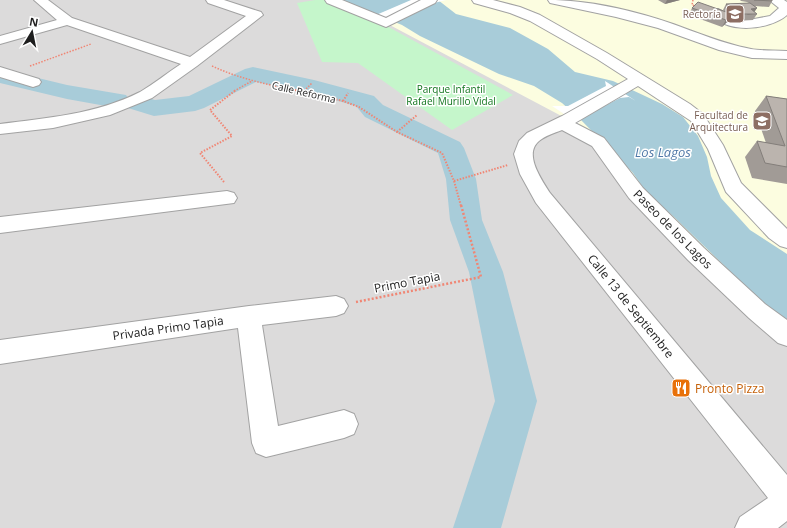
<svg xmlns="http://www.w3.org/2000/svg" width="787" height="528" viewBox="0 0 787 528" font-family="'Open Sans',sans-serif">
<style>
.residential{fill:#dcdbdb}
.education{fill:#fcfde0}
.park{fill:#c5f6cb}
.water{fill:#a8ccd9}
.pier{fill:#fff}
.lines{fill:none;stroke-linecap:round;stroke-linejoin:round}
.river{fill:#a8ccd9;fill-rule:evenodd}
.minor-casing{stroke:#a2a2a2;stroke-width:2}
.path-far2{stroke:#f08674;stroke-width:1.5;stroke-dasharray:1.5 1.5;stroke-linecap:butt}
.path-far1{stroke:#f08674;stroke-width:2;stroke-dasharray:1.5 1.5;stroke-linecap:butt}
.path{stroke:#f08674;stroke-width:2.5;stroke-dasharray:2 2;stroke-linecap:butt}
.minor{fill:#fff;fill-rule:evenodd}
.wall{fill:#a19b96}
.shaded-wall{fill:#837e7a}
.building{fill:#bbb4ae;stroke:#837e7a}
.labels{text-anchor:middle;dominant-baseline:central;stroke-width:3;stroke-linejoin:round;paint-order:stroke}
.far-education-label{font-size:10px;fill:#785e54;stroke:#fff;text-anchor:end}
.far-park-label{font-size:10px;fill:#13761f;stroke:#fff}
.far-street-label{font-size:10px;fill:#1e1e1e;stroke:#fff}
.street-label{font-size:12px;fill:#1e1e1e;stroke:#fff}
.food-label{font-size:12px;fill:#c56008;stroke:#fff;text-anchor:start}
.water-label{font-size:13px;font-style:italic;fill:#5179a8;stroke:#fff}
</style>
<rect width="100%" height="100%" fill="#eeece5"/>
<rect class="residential" x="0" y="0" width="787" height="528"/>
<path class="education" d="M352,0H787V337L569,120L386,23Z"/>
<path class="park" d="M315,0H326L383,24L513,95L452,130L358,63L322,62L297,3Z"/>
<path class="water" d="M341,0H438L456,14L510,28L548,49L575,72L613,81L662,104L683,117L698,136L707,157L711,176L721,198L750,230L787,254V321L765,305L674,217L646,192L633,173L581,120L562,103L534,86L499,74L420,36L402,25Z"/>
<g class="pier">
<path d="M411,0H446L430,4L395,22L376,15Z"/>
<path d="M605,81L636,101L629,97L620,98L587,115L580,121L579,124L552,106H568L606,86Z"/>
</g>
<g class="lines">
<path class="river" d="M253,67L314,80L374,96L383,105L460,142L464,148L476,179L482,220L503,272L537,401L501,528H453L495,401L469,272L450,220L446,179L438,153L365,117L356,106L310,93L256,82L204,108L195,111L154,116L128,108L126,105L117,108L67,99L0,83V71L5,70L67,85L126,95L128,98L137,95L155,100L189,96L245,69Z"/>
<defs>
<g id="minor">
<path d="M34,0H48L72,18L190,57L246,16L208,3L206,0H224L261,12L263,15L197,66L152,98L110,115L53,128L0,134V124C47,118 97,114 140,92C154,84 167,73 181,64L67,25L0,44V36L57,20Z"/>
<path d="M325,0H342L386,18L421,0H437L435,3L386,27L327,3Z"/>
<path d="M472,0H493L520,7L540,15L607,53L690,104L703,114L723,145L741,183L787,229V248L780,246L769,238L726,192L708,149L691,121L638,86L575,123L604,138L643,188L704,248L765,304L787,320V346L778,343L749,318L688,260L629,198L592,146L562,130C554,133 545,136 539,141C523,154 542,180 550,193L787,475V521L778,528H735L740,517L768,498L536,203L520,174L514,154L519,141L527,133L562,116L628,79L597,59L530,21L510,13L474,3Z"/>
<path d="M548,0C587,0 632,10 670,23C696,32 723,44 751,49C762,51 775,50 787,51V59L752,58L719,50L658,28L616,17L550,3Z"/>
<path d="M769,0H784L787,2V15C770,30 726,35 711,13L713,10L718,9L737,19H754L770,16L779,8Z"/>
<path d="M0,67L39,79L41,82L39,85L33,87L0,77Z"/>
<path d="M227,191L234,193L237,198L234,203L0,233V217Z"/>
<path d="M336,296L344,299L348,306L344,313L336,316L262,325L278,426L344,410L354,414L358,424L354,434L344,438L266,457L256,453L252,443L238,328L0,364V340L249,306Z"/>
</g>
</defs>
<use href="#minor" class="minor-casing"/>
<g class="path-far2">
<path d="M693,0L692,5L698,7"/>
<path d="M30,66L91,44"/>
<path d="M212,66C240,79 269,85 300,91"/>
<path d="M234,91L252,81"/>
<path d="M304,91L312,83"/>
</g>
<g class="path-far1">
<path d="M295,90L343,101L359,107L397,132L442,153L454,181L461,206"/>
<path d="M303,92L305,90"/>
<path d="M343,101L348,93"/>
<path d="M397,132L417,115"/>
<path d="M454,181L508,165"/>
<path d="M224,182L200,153L232,136L210,110L236,90"/>
</g>
<path class="path" d="M356,302L481,277L461,205"/>
<use href="#minor" class="minor"/>
</g>
<g class="wall">
<path d="M658,0H680L665,4Z"/>
<path d="M740,0H772V1L769,7L755,6L757,8L754,12L757,14L753,20L735,21L731,17L729,20L722,27L689,15L692,8L724,11L723,10L726,4L749,3L747,2L741,1Z"/>
<path d="M766,96L787,99V184L752,178L745,157L757,141L766,143L755,111Z"/>
</g>
<g class="shaded-wall">
<path d="M667,0H680L665,4Z"/>
<path d="M757,8L753,14L747,15L751,9Z"/>
<path d="M732,14L729,20L722,27L726,20Z"/>
</g>
<g class="building">
<path d="M754,0H772V1L755,0Z"/>
<path d="M698,2L732,14L726,20L692,8Z"/>
<path d="M750,3L757,8L751,9L757,14H739L726,4Z"/>
<path d="M766,96L787,99V167L765,163L757,141L785,146Z"/>
</g>
<defs>
<symbol id="university-square" viewBox="-11 -11 22 22"><rect x="-9" y="-9" width="18" height="18" rx="4" fill="#8d6e63" stroke="#fff"/><path d="M0-5L7-2L0 1L-7-2ZM-4 1L0 2.5L4 1V4Q0 6-4 4Z" fill="#fff"/></symbol>
<symbol id="restaurant-square" viewBox="-11 -11 22 22"><rect x="-9" y="-9" width="18" height="18" rx="4" fill="#e8710a" stroke="#fff"/><path d="M-5-6h1v4h1v-4h1v4h1v-4h1v5L-1.5 .5V6h-2V.5L-5-1ZM5-6V6H3V1.5H1.5Q1.5-4 5-6Z" fill="#fff"/></symbol>
</defs>
<g fill-rule="evenodd">
<use href="#university-square" x="724" y="3" width="22" height="22"/>
<use href="#university-square" x="751" y="110" width="22" height="22"/>
<use href="#restaurant-square" x="670" y="377" width="22" height="22"/>
</g>
<g class="labels">
<g class="far-education-label">
<text x="721" y="14">Rectoría</text>
<text x="748" y="115">Facultad de<tspan x="748" dy="12">Arquitectura</tspan></text>
</g>
<g class="far-park-label">
<text x="451" y="89">Parque Infantil<tspan x="451" dy="12">Rafael Murillo Vidal</tspan></text>
</g>
<g class="far-street-label">
<text transform="translate(304 92) rotate(13)">Calle Reforma</text>
</g>
<g class="street-label">
<text transform="translate(673 229) rotate(45)">Paseo de los Lagos</text>
<text transform="translate(407 282) rotate(-11)">Primo Tapia</text>
<text transform="translate(631 306) rotate(51)">Calle 13 de Septiembre</text>
<text transform="translate(168 328) rotate(-8)">Privada Primo Tapia</text>
</g>
<g class="food-label">
<text x="695" y="388">Pronto Pizza</text>
</g>
<g class="water-label">
<text x="663" y="152">Los Lagos</text>
</g>
</g>
<g transform="translate(32 32) rotate(10)" stroke="#ffffff" stroke-width="3" paint-order="stroke">
<path d="M0-3L7 15L0 10L-7 15Z" fill="#1e1e1e"/>
<text y="-6" font-size="11" font-weight="bold" text-anchor="middle" fill="#1e1e1e">N</text>
</g>
</svg>
